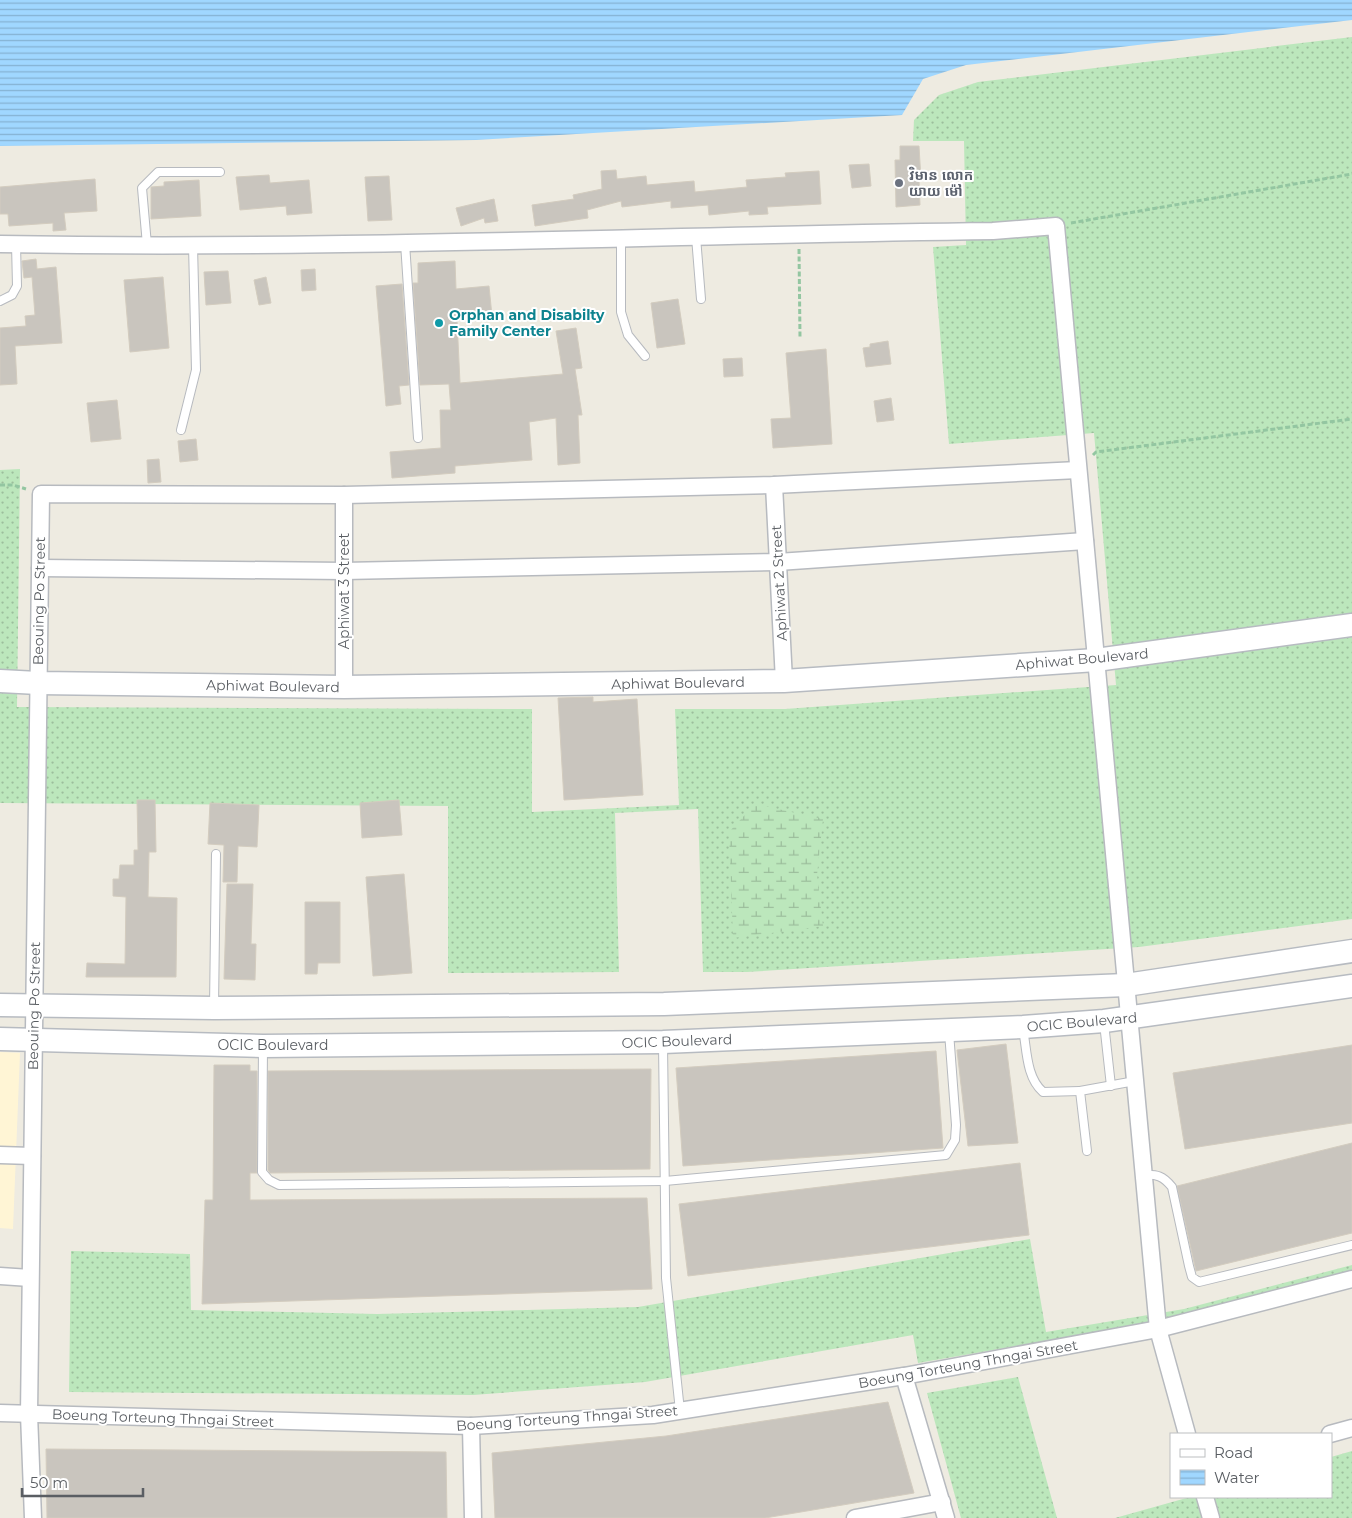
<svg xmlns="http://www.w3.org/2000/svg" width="1352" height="1518" viewBox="0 0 1352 1518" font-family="Montserrat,'Noto Sans Khmer',sans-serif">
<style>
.commercial{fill:#fff5d5}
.grass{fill:url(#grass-dots)}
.wetland{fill:url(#wetland-marsh)}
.water{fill:url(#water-rules)}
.building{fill:#c9c5be;stroke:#d3ccbf}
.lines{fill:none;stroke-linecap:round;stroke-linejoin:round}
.lane-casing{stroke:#b7babf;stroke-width:10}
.street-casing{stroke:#b7babf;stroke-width:19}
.secondary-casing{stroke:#b7bbc1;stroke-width:25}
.path{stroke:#93c6a1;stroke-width:3;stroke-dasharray:5 2.5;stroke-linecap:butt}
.lane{stroke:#fff;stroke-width:8}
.street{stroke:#fff;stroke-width:16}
.secondary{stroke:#fff;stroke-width:22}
.worship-dot{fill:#6b7280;stroke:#fff;stroke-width:2}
.culture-dot{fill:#0f9aa8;stroke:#fff;stroke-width:2}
.labels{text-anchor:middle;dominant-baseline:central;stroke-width:4;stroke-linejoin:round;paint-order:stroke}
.worship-label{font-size:14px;font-weight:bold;fill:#5b616d;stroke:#fff;text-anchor:start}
.culture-label{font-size:14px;font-weight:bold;fill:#0d838f;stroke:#fff;text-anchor:start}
.street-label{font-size:14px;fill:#5a5e63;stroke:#fff}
</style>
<defs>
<pattern id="grass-dots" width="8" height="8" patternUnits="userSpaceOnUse" patternTransform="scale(1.25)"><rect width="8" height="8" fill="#bce7bc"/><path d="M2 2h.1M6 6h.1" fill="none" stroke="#9cbe9c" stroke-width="1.8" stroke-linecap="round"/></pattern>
<pattern id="wetland-marsh" width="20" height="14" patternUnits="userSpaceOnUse" patternTransform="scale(1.25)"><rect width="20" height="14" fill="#bce7bc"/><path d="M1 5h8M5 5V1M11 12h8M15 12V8" fill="none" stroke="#9cbe9c"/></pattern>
<pattern id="water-rules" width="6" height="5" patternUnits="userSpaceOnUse" patternTransform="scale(1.25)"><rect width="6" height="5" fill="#a0d7ff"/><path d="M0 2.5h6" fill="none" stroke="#85b2d2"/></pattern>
</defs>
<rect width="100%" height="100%" fill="#eeebe1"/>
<path class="commercial" d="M0,1052L20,1053L13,1229L0,1228Z"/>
<g class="grass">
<path d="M1352,37V919L1139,947L747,972H703L698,809L615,813L619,972L448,973V806L0,803V470L20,469L17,707L532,709V812L679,805L675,709H785L1116,685L1094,433L949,444L933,247L966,245L964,141H913L914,120L939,95L978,82Z"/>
<path d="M1030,1239L1046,1332L1184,1309L1352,1265V1273L1185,1317L918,1363L913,1335L645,1382L473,1395L69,1392L71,1251L190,1254L191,1310L377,1314L638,1307Z"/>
<path d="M1018,1377L1057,1518H961L927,1393Z"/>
<path d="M1352,1451V1518H1115L1190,1497H1331V1457Z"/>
</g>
<path class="wetland" d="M755,804L823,819L817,875L823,926L733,938L729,832Z"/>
<path class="water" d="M0,0H1352V20L966,65L923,79L902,115L476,140L0,146Z"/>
<g class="building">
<path d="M900,146H919L921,180H919L920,205L896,207L895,160H900Z"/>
<path d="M869,164L871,186L852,188L849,165Z"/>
<path d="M616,170L617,179L646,176L647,185L694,181L695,192L747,187L746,180L786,177L785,173L819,171L821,204L767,207L768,214L749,215V211L709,215L708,205L671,208V201L622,207L621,201L587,210L588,218L535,226L532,205L574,199L573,195L602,189L601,171Z"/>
<path d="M269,175L270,183L309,180L312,213L287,215L286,206L240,210L236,177Z"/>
<path d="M389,176L392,220L368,221L365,177Z"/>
<path d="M95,179L97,211L64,213L66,230L53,231V223L9,226L8,214H0V187Z"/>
<path d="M199,180L201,216L151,219V187L164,186V182Z"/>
<path d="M494,199L498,221L485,223L484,218L461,226L456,208Z"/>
<path d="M36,259L37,269L56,267L62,343L15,346L17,384L0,385V328L26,326L25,316L35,315L32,277L24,278L22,261Z"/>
<path d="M455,261L456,289L489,286L492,316L457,320L460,383L563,374L556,331L576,328L582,368L575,369L582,415H578L580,463L558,465L556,418L529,422L532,460L455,466V473L392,478L390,452L441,448L440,410H451L449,384L420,385L413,283H418V263Z"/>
<path d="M315,269L316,290L302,291L301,270Z"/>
<path d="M228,271L231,303L206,305L204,272Z"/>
<path d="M163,277L169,348L130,352L124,280Z"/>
<path d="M266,277L271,303L259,305L254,280Z"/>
<path d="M402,284L409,385L399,386L401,404L386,406L376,286Z"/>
<path d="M678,299L685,344L657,348L651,303Z"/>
<path d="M888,341L891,364L866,367L863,348L870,347V344Z"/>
<path d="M826,349L832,444L773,448L771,419L791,418L786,353Z"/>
<path d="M742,358L743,376L724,377L723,359Z"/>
<path d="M891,398L894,420L877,422L874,401Z"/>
<path d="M117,400L121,439L91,442L87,403Z"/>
<path d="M196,439L198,460L180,462L178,441Z"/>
<path d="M159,459L161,482L148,483L147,460Z"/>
<path d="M593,697V702L637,699L643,795L564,800L558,698Z"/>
<path d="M137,800H155L156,852H149L148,897L177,898L176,977H86L87,963L125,964L126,897L113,896V879H119L120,865H134V850H138Z"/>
<path d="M399,800L402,835L362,838L360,803Z"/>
<path d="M210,803L259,805L257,847L238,846L237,882H223L224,845L208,844Z"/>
<path d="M404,874L412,973L373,976L366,877Z"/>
<path d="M227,884H253L251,944H256L255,980L224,979Z"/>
<path d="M305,902H340V963H318L317,974H305Z"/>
<path d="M1006,1044L1018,1143L968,1146L957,1050Z"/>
<path d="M1352,1045V1123L1185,1149L1173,1073Z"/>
<path d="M936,1051L943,1148L683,1166L676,1068Z"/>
<path d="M214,1065H250V1071H257V1173H250V1200L647,1198L652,1289L202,1304L205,1200H213Z"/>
<path d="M651,1069L650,1169L270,1173L268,1170V1071Z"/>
<path d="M1352,1143V1233L1196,1271L1177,1186Z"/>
<path d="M1020,1163L1029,1235L688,1276L679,1204Z"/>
<path d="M888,1402L914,1493L765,1518H495L492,1453L666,1436Z"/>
<path d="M46,1449L446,1452L447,1518H47Z"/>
</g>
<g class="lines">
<defs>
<g id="lane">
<path d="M696,237L701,299"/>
<path d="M621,239V312L628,335L645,356"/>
<path d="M405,243L418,438"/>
<path d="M147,245L142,188L158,172H220"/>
<path d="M0,301L12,295L17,286L16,244"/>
<path d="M181,430L196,370L193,245"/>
<path d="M214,1007L216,854"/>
<path d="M1104,1023L1111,1086"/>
<path d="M1023,1029C1027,1050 1026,1077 1043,1092L1080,1091"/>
<path d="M663,1044L666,1278L680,1411"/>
<path d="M263,1047L262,1172L269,1180L279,1185L665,1181L946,1155L955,1140L956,1125L949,1032"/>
<path d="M1087,1151L1080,1091L1135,1081"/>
<path d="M1143,1175C1157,1174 1163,1176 1172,1187L1189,1266L1192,1277L1199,1282L1352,1245"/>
</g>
<g id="street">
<path d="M0,244C331,250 662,235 993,231L1056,226L1158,1329L1187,1434"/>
<path d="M774,485L784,681"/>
<path d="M344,495V687"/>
<path d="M40,568L344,571L778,562L1085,541"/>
<path d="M0,1155L32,1156"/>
<path d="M0,1276L30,1278"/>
<path d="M904,1376L946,1518"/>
<path d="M0,1413L471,1426L653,1415L904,1376L1158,1329L1352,1279"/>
<path d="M471,1426L473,1518"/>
<path d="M1330,1434L1352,1428"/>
<path d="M1205,1497L1211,1518"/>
<path d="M33,1518L29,1414L41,494L344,495L774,485L1078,470"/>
<path d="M855,1518L942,1502"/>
</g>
<g id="secondary">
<path d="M0,681L38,683L344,687L784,681L1096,660L1352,625"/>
<path d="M0,1005L214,1008L664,1004L1126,985L1352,951"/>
<path d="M0,1039L263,1046L663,1042L1023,1027L1104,1021L1352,986"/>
</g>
</defs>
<use href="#lane" class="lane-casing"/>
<use href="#street" class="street-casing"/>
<use href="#secondary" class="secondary-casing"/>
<g class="path">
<path d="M1071,223L1352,174"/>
<path d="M799,249L800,337"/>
<path d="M1093,455L1096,452L1352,419"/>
<path d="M0,485H13L26,489"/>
</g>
<use href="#lane" class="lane"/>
<use href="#street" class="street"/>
<use href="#secondary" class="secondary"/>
</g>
<circle class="worship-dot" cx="899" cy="183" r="5"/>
<circle class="culture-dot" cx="439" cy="323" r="5"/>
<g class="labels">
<g class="worship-label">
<text x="909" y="175">វិមាន លោក<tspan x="909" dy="16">យាយ ម៉ៅ</tspan></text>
</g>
<g class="culture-label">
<text x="449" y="315">Orphan and Disabilty<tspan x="449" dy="16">Family Center</tspan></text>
</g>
<g class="street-label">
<text transform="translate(779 583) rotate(-93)">Aphiwat 2 Street</text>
<text transform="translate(344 591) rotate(-90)">Aphiwat 3 Street</text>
<text transform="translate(39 601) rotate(-89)">Beouing Po Street</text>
<text transform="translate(1082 659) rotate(-5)">Aphiwat Boulevard</text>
<text transform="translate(678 683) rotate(-1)">Aphiwat Boulevard</text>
<text transform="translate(273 686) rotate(1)">Aphiwat Boulevard</text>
<text transform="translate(34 1006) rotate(-89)">Beouing Po Street</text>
<text transform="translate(1082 1022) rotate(-5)">OCIC Boulevard</text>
<text transform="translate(677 1041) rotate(-2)">OCIC Boulevard</text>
<text x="273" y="1045">OCIC Boulevard</text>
<text transform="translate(968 1364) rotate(-10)">Boeung Torteung Thngai Street</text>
<text transform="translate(163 1418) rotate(2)">Boeung Torteung Thngai Street</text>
<text transform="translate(567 1418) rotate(-4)">Boeung Torteung Thngai Street</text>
</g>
</g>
<rect x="1170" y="1433" width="162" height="65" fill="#ffffff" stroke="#bdbfc1"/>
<rect x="1180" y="1449" width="25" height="8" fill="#ffffff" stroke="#bdbfc1"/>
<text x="1214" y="1458" font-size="15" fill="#5a5e63">Road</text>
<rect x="1180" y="1470" width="25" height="15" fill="url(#water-rules)" stroke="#bdbfc1"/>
<text x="1214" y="1483" font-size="15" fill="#5a5e63">Water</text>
<path d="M22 1488v8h121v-8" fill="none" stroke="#5a5e63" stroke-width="2.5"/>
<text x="30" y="1488" font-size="15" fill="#5a5e63" stroke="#ffffff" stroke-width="4" paint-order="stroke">50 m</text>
</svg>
